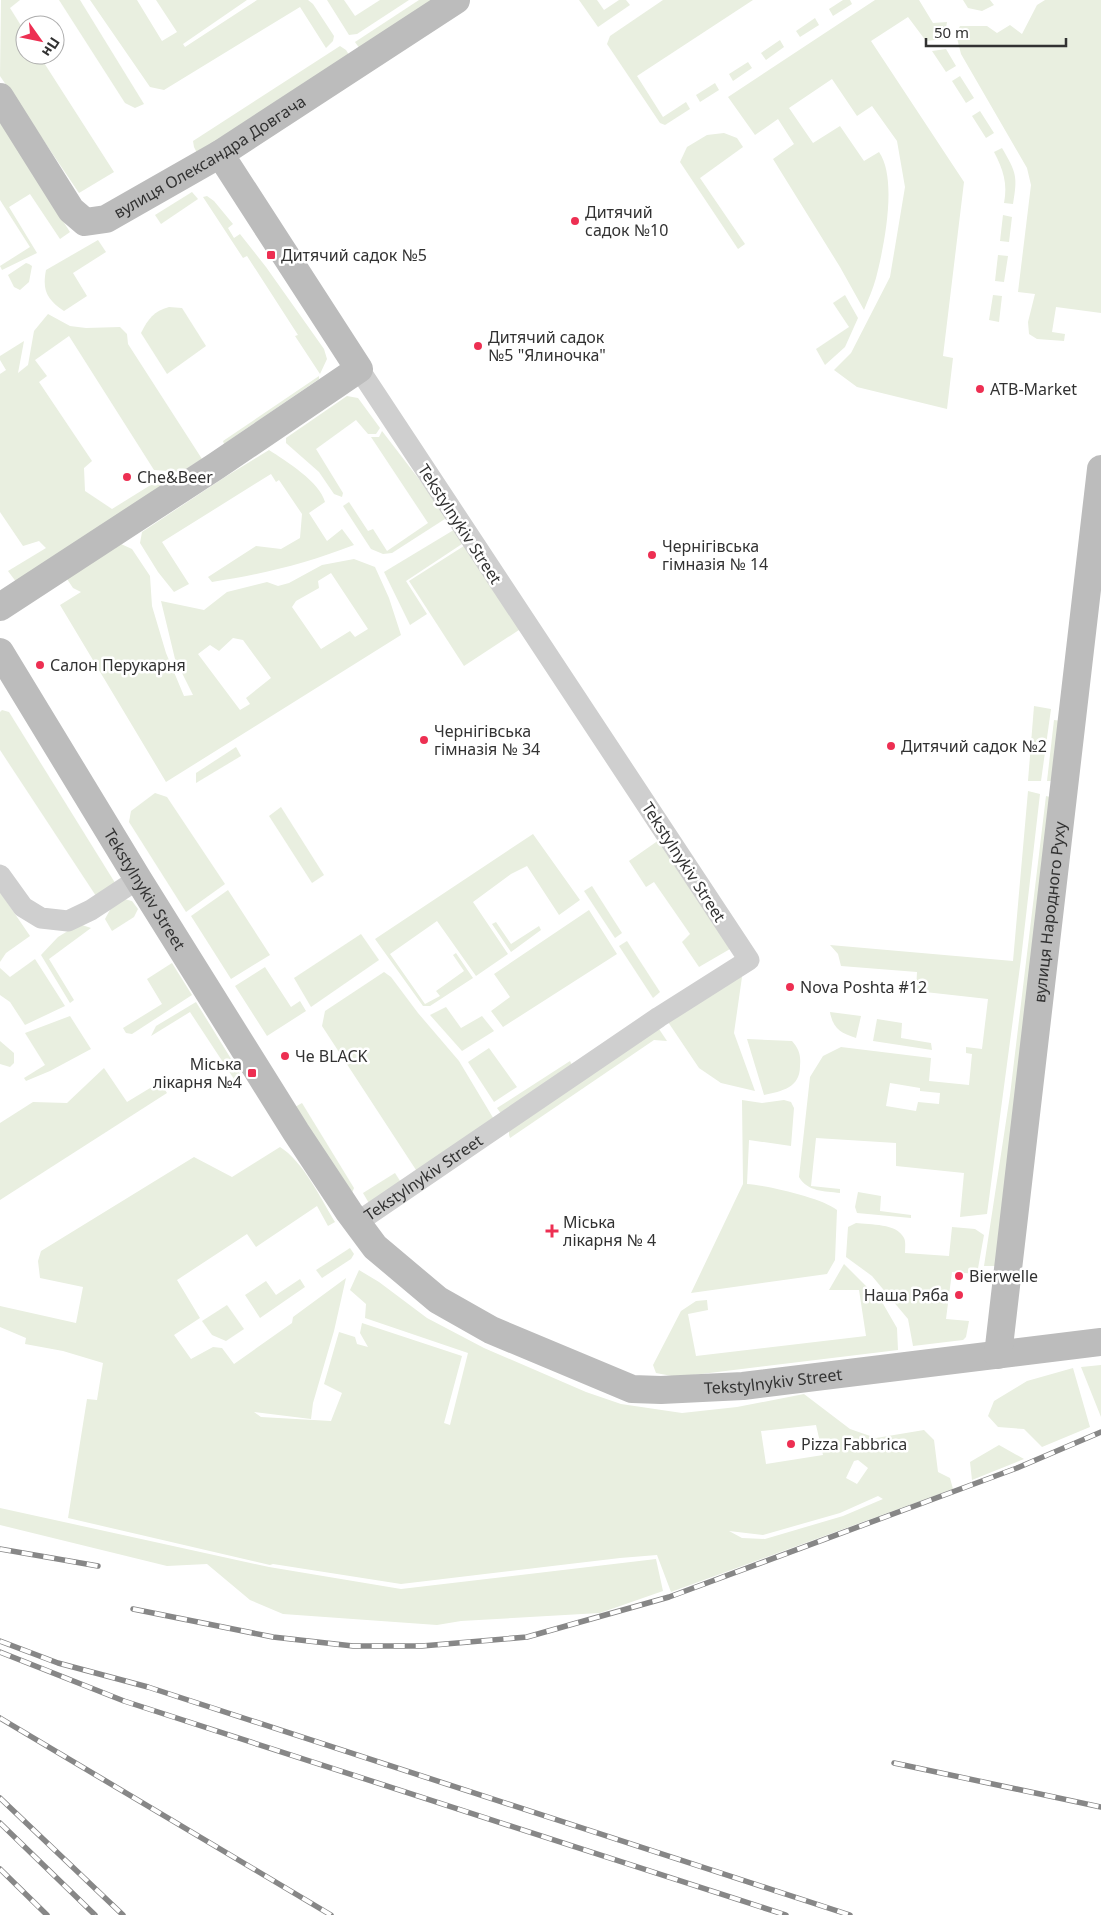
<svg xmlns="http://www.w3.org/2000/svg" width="1101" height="1915" viewBox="0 0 1101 1915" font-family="'Noto Sans',sans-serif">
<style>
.green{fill:#e9efe0;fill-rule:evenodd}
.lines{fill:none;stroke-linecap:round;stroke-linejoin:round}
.street{stroke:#cfcfcf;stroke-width:21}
.secondary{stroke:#bcbcbc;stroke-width:28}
.rail-casing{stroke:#878787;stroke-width:5.5}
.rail{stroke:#fff;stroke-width:4;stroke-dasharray:11;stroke-linecap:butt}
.poi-dot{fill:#ed2f52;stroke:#fff;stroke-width:2}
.labels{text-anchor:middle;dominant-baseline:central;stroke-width:5;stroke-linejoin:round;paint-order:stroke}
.street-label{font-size:16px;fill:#323232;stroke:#fff}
.poi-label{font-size:16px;fill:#323232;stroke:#fff;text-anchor:start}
</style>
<rect width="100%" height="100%" fill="#fff"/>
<g class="green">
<path d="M1,0H20L10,8L25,32V55H39L114,172L79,193L0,76Z"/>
<path d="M59,0H80L144,104L135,108L125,103Z"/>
<path d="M90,0H137L162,41L177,32L156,0H247L183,44L185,47L257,0H308L313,4L334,36L333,41L326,48L300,7L164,90L150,87Z"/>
<path d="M327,0H344L355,16L380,0H409L357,34L349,35Z"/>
<path d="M419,0H444L360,49L355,42Z"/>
<path d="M579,0H597L604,10L619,0H626L630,5L598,27Z"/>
<path d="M663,0H753L637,76L663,117L686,102L690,109L665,125L660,123L607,44L610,36Z"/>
<path d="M843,0H850L852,4L833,16L829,9Z"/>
<path d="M875,0H919L933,23L947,22L944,39L926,41L908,17L871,41L964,182L943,356L953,358L947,409L857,387L834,370L851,353L890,277L905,187L897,141L872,106L857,116L832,79L789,108L813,143L840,126L864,161L879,152C898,179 884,247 876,278C873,289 868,300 864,310L840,267L773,159L794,144L778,119L755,135L728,97Z"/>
<path d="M963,0H990L994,5L982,11L968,8Z"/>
<path d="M1045,0H1101V313L1056,307L1052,332L1065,334L1064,341L1037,339L1029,334L1028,322L1035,294L1018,292L1031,185L1027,168L961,54L956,34L960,26H987L997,33L1010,25L1022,34L1037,5Z"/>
<path d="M815,18L819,25L800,37L796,31Z"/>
<path d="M780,40L784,47L766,60L761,53Z"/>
<path d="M340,46L346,50L351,58L197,153L194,147L193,141Z"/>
<path d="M946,49L956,66L946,72L932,51Z"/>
<path d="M748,62L752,68L733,81L729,74Z"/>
<path d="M960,76L974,98L966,103L952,81Z"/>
<path d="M715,83L719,90L700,102L696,95Z"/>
<path d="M980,111L994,133L986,138L972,116Z"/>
<path d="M0,122L70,232L60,239L30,194L9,207L37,253L2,270L0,266L30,247L0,200Z"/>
<path d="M724,133L737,138L743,147L700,178L745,244L738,249L680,162L687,147L707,135Z"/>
<path d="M1002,148C1016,172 1018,176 1013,204L1004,203C1008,184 1003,169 994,152Z"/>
<path d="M192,192L198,199L161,224L155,215Z"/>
<path d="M207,196L214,201L233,224L228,228L234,238L240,234L266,267L324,349L327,359L320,374L295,336L298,335L247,256L243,258L203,197Z"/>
<path d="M1003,215L1012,217L1009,242L1000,241Z"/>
<path d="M98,240L106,252L73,273L87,296L64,311C47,299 42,291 46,270Z"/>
<path d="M998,255L1008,256L1004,282L995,281Z"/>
<path d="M26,263L29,264L32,266L29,282L20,290L14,287L8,275Z"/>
<path d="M845,295L858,318L845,347L825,365L816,349L849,327L833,303Z"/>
<path d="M993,295L1002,296L999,322L989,320Z"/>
<path d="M169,307L182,308L206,346L167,374L141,333C148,319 154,311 169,307Z"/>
<path d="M48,314L70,326L86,328L120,327L127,334L128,344L202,459L181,472L154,470L69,336L35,360L47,376L39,382L92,461L84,468L85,491L112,509L170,473H174L178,478L17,583L8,571L46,548L39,541L23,546L0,512V374L6,370L0,360V356L24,341L18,373L28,365L34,331Z"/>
<path d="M319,376V379L224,444L223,441Z"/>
<path d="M347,396L358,398L380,428L376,434H368L356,420L316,449L343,493L342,497L334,494L319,472L286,443V438Z"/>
<path d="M382,431L448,517L392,553L383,554L371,549L343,506L349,502L368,531L373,529L387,551L428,523L371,437H379Z"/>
<path d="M269,450C286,461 320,482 325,502L309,513L327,541L342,529L354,545C305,564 263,574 212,582L208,577L256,546L281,549L300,538L302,514L279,480L276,482L271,474L162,542L189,584L174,592L158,572L140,543L142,532L225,477Z"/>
<path d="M457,528L465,542L406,581L427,614L410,625L384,572Z"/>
<path d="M121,544L132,549L150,576L152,606L166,653L184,696L193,695L175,659L161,601L204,610L227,592L267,582L278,586L289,583L322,565L354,559L375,567L389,598L401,635L166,782L60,605L81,592L73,588L67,579ZM331,573L368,629L355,637L350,631L321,649L292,607L296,601L319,588L318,581ZM233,638L243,640L271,678L246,698L250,704L240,710L198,654L210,645L219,651Z"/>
<path d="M467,544L522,628L464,666L409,581Z"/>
<path d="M1034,706L1051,709L1041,781H1028Z"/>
<path d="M2,710L9,712L117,886L98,899L0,750V712Z"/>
<path d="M1054,720L1063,721L1056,781H1047Z"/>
<path d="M236,747L241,756L196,783V773Z"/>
<path d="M1028,791L1040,794L1021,959L987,1214L960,1217L964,1173L896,1166V1143L816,1138L811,1186L840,1189V1193C824,1191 808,1192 799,1177L810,1077L823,1056L841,1047L931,1058L929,1081L969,1085L972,1054L966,1053V1047L982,1049L988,999L916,991L917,972L841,966L838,954L830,945L1013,961ZM890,1083L920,1088V1091L940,1093L939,1104L918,1102L916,1111L886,1106Z"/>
<path d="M155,793L167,797L225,884L186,912L129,822L131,811Z"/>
<path d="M1046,796L1054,798L995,1266H984L1010,1095Z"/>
<path d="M281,807L324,875L312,883L269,816Z"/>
<path d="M533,834L580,900L559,915L527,866L511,874L473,902L508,954L476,976L437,921L390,954L425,1004L440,996L436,991L464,971L453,955L456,953L473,978L430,1006H423L375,939Z"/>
<path d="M659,840L730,949L699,967L682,942L690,934L654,882L646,887L629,861Z"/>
<path d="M592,886L622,933L615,938L584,891Z"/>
<path d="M228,890L270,955L231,979L191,916Z"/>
<path d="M0,892L30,936L6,953L0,962Z"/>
<path d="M124,899L132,901L138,909L134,917L112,931L105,919L111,908Z"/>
<path d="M589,910L617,954L503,1027L491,1011L510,997L494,974Z"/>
<path d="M496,922L511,944L539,926L541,930L511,952L492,924Z"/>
<path d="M79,924L91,928L49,959L74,1000L70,1003L41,955L58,937Z"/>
<path d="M361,934L379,960L311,1007L294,978Z"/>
<path d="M627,941L660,992L653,998L619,946Z"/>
<path d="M35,959L65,1006L25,1025L10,1002L0,995V968L10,977Z"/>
<path d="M172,963L192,995L132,1034L126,1033L123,1028L162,1004L147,979Z"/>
<path d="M265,967L291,1007L300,1001L306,1011L267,1036L235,986Z"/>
<path d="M384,972L391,977L418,1013L459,1061L495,1121L418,1173L322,1026L325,1011Z"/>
<path d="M738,974L742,977L734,1033L755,1091L721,1083L699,1068L668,1022Z"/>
<path d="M196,1002L241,1075L234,1079L190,1012L151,1036L156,1026Z"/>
<path d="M446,1007L461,1028L482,1016L494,1031L462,1051L430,1015Z"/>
<path d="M830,1012L861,1016L856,1038C841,1033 833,1029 830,1012Z"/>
<path d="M70,1016L91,1049L50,1071L26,1081L24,1078L45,1065L25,1033Z"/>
<path d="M877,1019L902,1023L901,1038L931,1043L932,1050L873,1041Z"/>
<path d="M659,1029L667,1041L654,1040L510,1138L509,1135V1128Z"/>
<path d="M747,1039L792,1041C799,1049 801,1055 800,1066C800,1088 782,1091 764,1095Z"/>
<path d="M0,1041L14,1053V1063L10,1067L0,1064Z"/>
<path d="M489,1048L517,1087L494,1102L468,1062Z"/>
<path d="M570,1061L573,1067L502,1115L497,1108Z"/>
<path d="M104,1068L127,1102L160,1082L167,1093L0,1200V1123L33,1102L67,1103Z"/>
<path d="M742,1100L762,1103L784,1100L791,1102L794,1108L791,1146L749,1140L747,1184C766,1185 823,1198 837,1210L835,1260L827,1274L691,1293L743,1184Z"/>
<path d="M302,1103L354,1188L352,1193L295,1107Z"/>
<path d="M280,1147C303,1161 321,1199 335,1222L328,1226L317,1206L256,1247L247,1234L177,1280L200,1318L174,1335L191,1359L213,1347L222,1348L234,1364L292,1323L293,1317L346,1278L334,1331L313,1403L311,1419L254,1412L261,1417L331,1421L342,1393L324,1384L339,1332L355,1337L357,1344L368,1347L360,1333L362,1323L462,1356L444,1423L450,1425L468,1353L365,1318L366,1304L350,1290L359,1270L379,1282L427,1318L484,1348L586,1392L621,1404L682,1413L737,1407L804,1394L850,1429L876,1438L924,1430L934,1440L938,1472L950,1478L953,1489L671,1592L657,1555L620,1558L401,1584L273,1564L270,1565L68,1518L87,1399L97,1400L103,1363L63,1351L25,1344L26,1338L0,1327V1306L76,1323L83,1287L40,1278L38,1261L41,1251L194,1157L232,1177ZM816,1425L823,1455L766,1464L761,1431ZM858,1460L868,1468L857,1484L846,1478L854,1461ZM878,1496L883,1499L843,1516L765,1539L742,1538L729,1531L763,1535L840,1513Z"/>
<path d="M395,1173L402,1184L370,1205L363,1193Z"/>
<path d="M858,1192L881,1196L880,1211L911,1215V1218L857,1213L855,1207Z"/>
<path d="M856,1223C870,1225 897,1223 904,1238C906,1242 905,1248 905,1253L949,1256L952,1227L975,1229L984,1235L977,1274L952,1272L946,1319L969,1321L966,1337L963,1340L913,1346L908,1319L872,1276L846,1257L848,1227Z"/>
<path d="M350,1248L354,1254L351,1259L322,1278L316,1270Z"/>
<path d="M844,1264L882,1302L897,1328L898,1350L677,1377L656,1373L653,1365L681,1311L696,1301L707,1300L708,1310L688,1314L696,1356L866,1336L859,1290H829Z"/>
<path d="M300,1279L305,1287L260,1318L245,1295L266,1281L276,1295Z"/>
<path d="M227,1305L244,1329L226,1341L212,1335L202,1321Z"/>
<path d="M1101,1365V1417L1081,1367Z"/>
<path d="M1073,1368L1090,1427L1042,1447L1024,1429L998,1427L988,1416L994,1401L1027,1381Z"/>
<path d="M999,1445L1024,1459L972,1480L970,1462Z"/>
<path d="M0,1508L269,1567L401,1589L656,1559L663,1591L600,1613L461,1621L437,1625L283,1614L250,1600L207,1564L167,1566L0,1525Z"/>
</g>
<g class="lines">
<g class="street">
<path d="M0,875L23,907L41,918L68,921L91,910L138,879"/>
<path id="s1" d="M357,1224L368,1215L659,1017L749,960L359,369"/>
</g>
<g class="secondary">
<path id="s2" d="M0,97L71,210L85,222L106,219L220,154L456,0"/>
<path d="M0,607L216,466L359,369L220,154"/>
<path id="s3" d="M0,652L138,879L296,1132L349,1212L375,1247L438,1300L491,1330L632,1389L661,1390L743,1386L1101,1342"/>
<path id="s4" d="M998,1355L1101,469"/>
</g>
<defs>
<g id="rail">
<path d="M0,1549L98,1566"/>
<path d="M133,1609L273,1637L353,1646H422L527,1637L669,1597L1017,1468L1101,1432"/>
<path d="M0,1641L58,1663L148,1687L850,1915"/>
<path d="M0,1652L124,1701L786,1915"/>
<path d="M0,1718L331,1915"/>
<path d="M894,1763L1101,1807"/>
<path d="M0,1798L123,1915"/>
<path d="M0,1823L95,1915"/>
<path d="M0,1869L47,1915"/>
</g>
</defs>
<use href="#rail" class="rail-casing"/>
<use href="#rail" class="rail"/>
</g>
<g class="poi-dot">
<circle cx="575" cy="221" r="5"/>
<rect x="266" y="250" width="10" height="10" rx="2.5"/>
<circle cx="478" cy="346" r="5"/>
<circle cx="980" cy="389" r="5"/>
<circle cx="127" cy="477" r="5"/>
<circle cx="652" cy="555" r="5"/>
<circle cx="40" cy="665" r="5"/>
<circle cx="424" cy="740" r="5"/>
<circle cx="891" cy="746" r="5"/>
<circle cx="790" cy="987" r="5"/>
<circle cx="285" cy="1056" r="5"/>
<rect x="247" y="1068" width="10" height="10" rx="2.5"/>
<path d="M549.5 1223.5h5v5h5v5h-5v5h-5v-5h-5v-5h5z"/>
<circle cx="959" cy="1276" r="5"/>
<circle cx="959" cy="1295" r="5"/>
<circle cx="791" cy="1444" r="5"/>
</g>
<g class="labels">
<g class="street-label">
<text stroke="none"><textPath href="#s2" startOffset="294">вулиця Олександра Довгача</textPath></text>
<text transform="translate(460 524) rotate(57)">Tekstylnykiv Street</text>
<text transform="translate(684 862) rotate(57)">Tekstylnykiv Street</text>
<text stroke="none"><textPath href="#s3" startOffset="278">Tekstylnykiv Street</textPath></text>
<text stroke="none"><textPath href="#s4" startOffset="446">вулиця Народного Руху</textPath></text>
<text stroke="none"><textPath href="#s1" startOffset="81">Tekstylnykiv Street</textPath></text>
<text stroke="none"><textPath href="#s3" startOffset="1141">Tekstylnykiv Street</textPath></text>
</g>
<g class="poi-label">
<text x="585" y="212">Дитячий<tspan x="585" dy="18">садок №10</tspan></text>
<text x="281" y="255">Дитячий садок №5</text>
<text x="488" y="337">Дитячий садок<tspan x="488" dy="18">№5 "Ялиночка"</tspan></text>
<text x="990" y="389">ATB-Market</text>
<text x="137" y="477">Che&amp;Beer</text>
<text x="662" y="546">Чернігівська<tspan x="662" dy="18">гімназія № 14</tspan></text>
<text x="50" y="665">Салон Перукарня</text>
<text x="434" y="731">Чернігівська<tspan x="434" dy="18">гімназія № 34</tspan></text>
<text x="901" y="746">Дитячий садок №2</text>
<text x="800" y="987">Nova Poshta #12</text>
<text x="295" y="1056">Че BLACK</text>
<text x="242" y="1064" text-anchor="end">Міська<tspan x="242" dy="18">лікарня №4</tspan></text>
<text x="563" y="1222">Міська<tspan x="563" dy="18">лікарня № 4</tspan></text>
<text x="969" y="1276">Bierwelle</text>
<text x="949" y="1295" text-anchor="end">Наша Ряба</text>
<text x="801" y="1444">Pizza Fabbrica</text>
</g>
</g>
<g transform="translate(40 40) rotate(123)"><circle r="24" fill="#ffffff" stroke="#adadad"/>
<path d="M0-4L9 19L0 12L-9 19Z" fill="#ed2f52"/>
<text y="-8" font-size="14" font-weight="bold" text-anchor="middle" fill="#323232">Пн</text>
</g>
<path d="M926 38v8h140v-8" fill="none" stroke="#323232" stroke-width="2.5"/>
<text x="934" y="38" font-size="15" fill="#323232" stroke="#ffffff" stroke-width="4" paint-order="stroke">50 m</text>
</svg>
